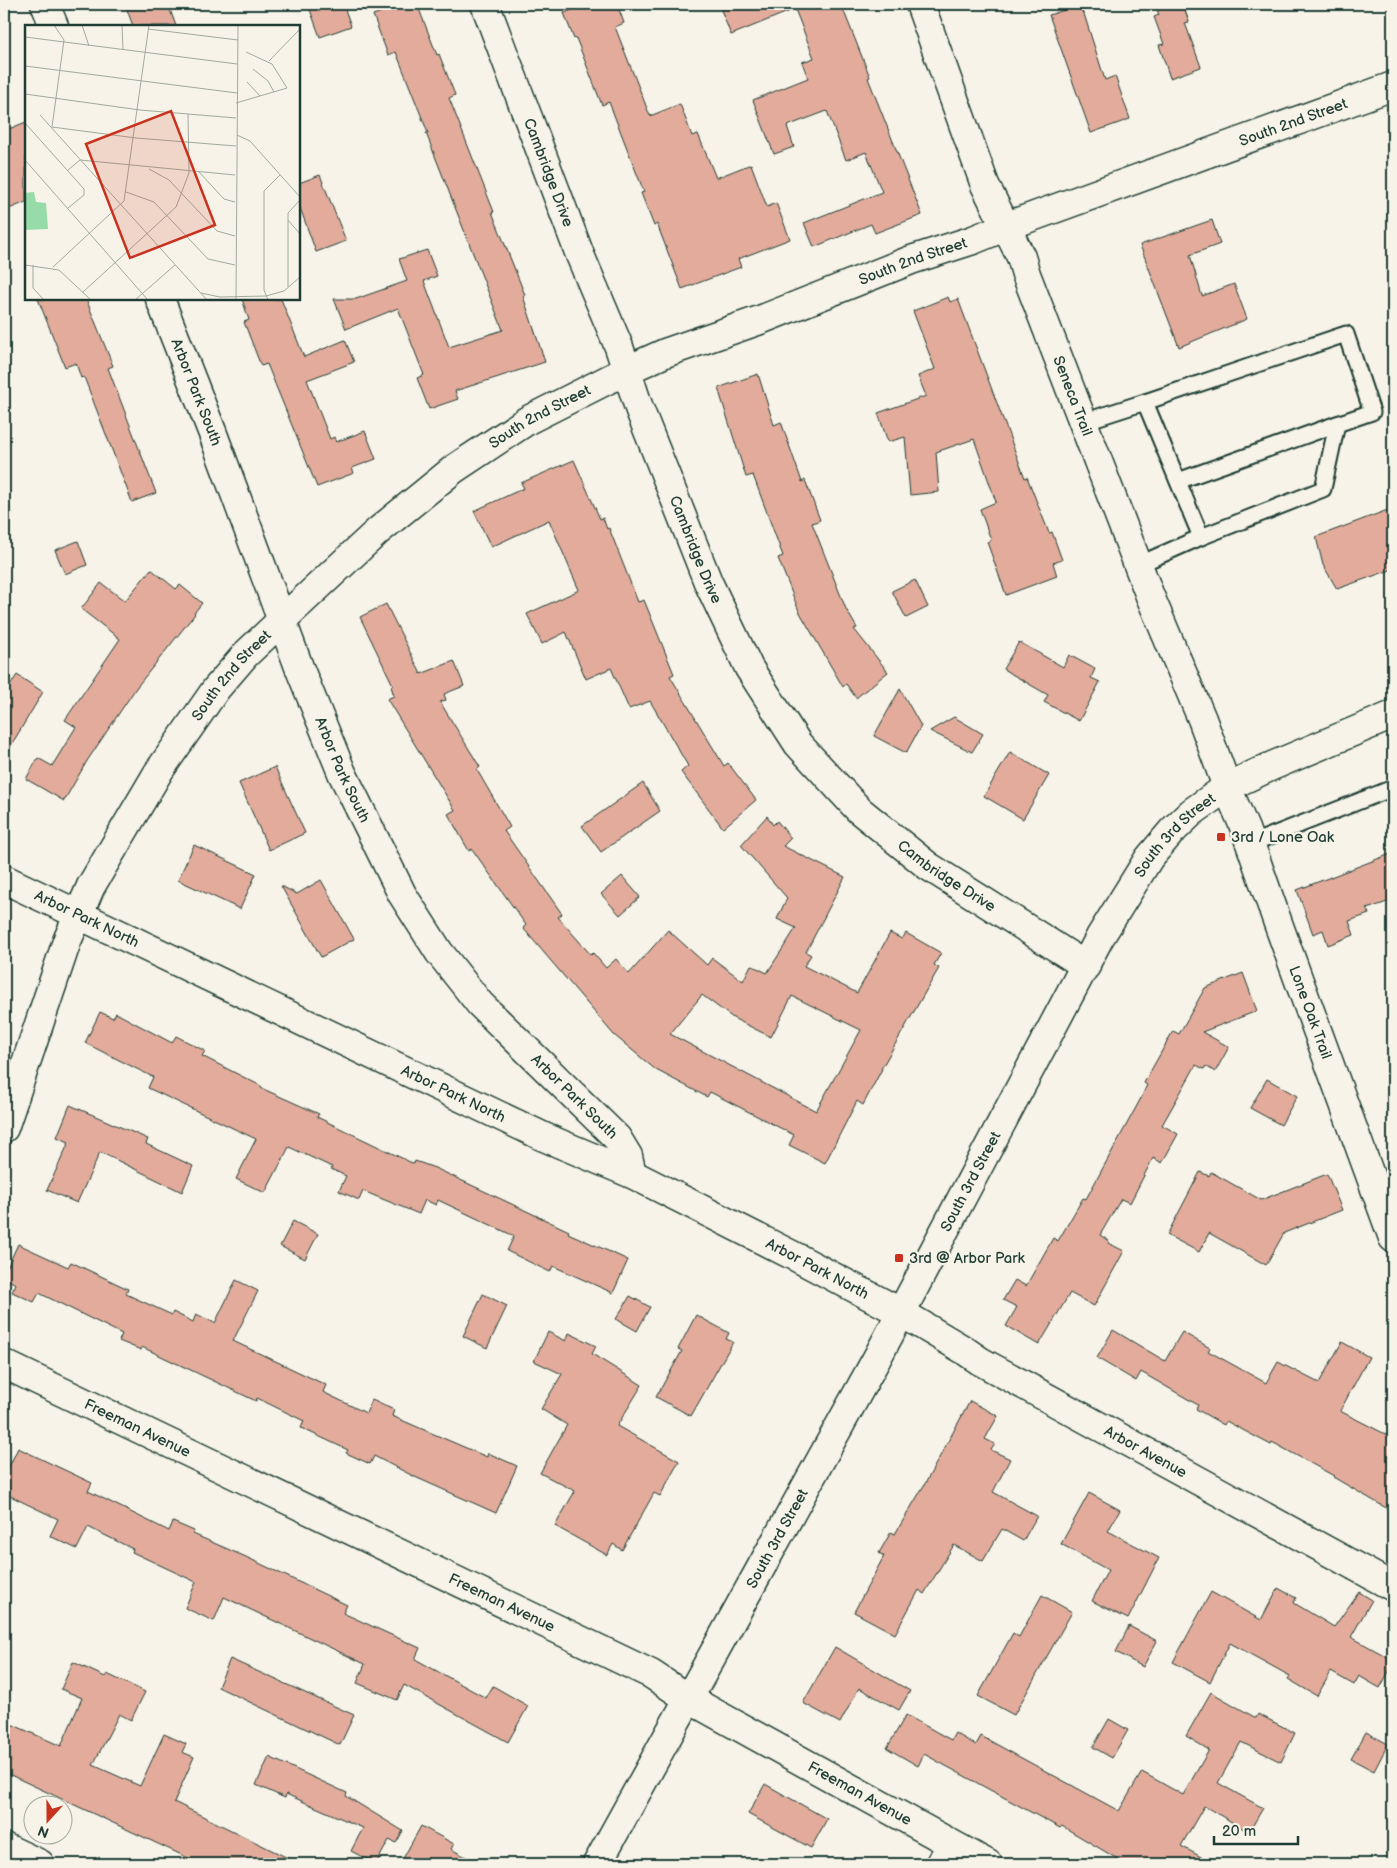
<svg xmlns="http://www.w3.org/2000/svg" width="1397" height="1868" viewBox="0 0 1397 1868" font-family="'Balsamiq Sans',sans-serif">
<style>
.building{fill:#e3ab9b;stroke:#1f3d34;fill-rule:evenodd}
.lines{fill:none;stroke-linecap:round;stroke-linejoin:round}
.lane-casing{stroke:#1f3d34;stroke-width:19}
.street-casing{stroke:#1f3d34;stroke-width:31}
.secondary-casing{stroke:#1f3d34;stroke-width:31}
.lane{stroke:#f7f3e8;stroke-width:15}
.street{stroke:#f7f3e8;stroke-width:28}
.secondary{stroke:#f7f3e8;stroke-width:28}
.poi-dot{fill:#c8321e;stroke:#f7f3e8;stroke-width:2}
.labels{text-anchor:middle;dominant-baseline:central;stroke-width:4.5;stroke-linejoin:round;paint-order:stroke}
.street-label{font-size:15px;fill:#1f3d34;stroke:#f7f3e8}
.poi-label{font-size:15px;fill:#1f3d34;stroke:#f7f3e8;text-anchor:start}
.inset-road{fill:none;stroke:#a1aaa0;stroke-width:1}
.view{fill:#c8321e;fill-opacity:0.15;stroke:#c8321e;stroke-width:2.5}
.inset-edge{fill:none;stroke:#1f3d34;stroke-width:2.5}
</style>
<rect width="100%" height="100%" fill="#f7f3e8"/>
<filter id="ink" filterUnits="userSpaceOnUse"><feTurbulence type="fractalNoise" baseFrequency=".02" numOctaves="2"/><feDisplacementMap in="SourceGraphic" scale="10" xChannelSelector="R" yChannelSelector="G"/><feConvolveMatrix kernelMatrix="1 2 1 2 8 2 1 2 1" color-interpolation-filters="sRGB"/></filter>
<g filter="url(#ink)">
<g class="building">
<path d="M125,4H168L176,26H133Z"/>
<path d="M308,4H343L351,26L320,37Z"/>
<path d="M403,4H417L437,55L439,54L455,95L449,98L494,212H492L525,295L523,296L545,362L455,391L458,399L429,409L417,378L424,375L398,308L346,329L334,299H356L407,281L399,259L427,250L437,276L424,281L449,347L503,330L426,133H428L396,52L388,55L373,15Z"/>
<path d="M587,4H617L624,23L615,27L650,116L680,104L692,136L698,134L716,178L751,164L767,207L776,203L790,239L738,259L741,267L682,289L657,224L654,226L641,193L644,192L609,102L602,105L576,38L574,39L564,13Z"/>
<path d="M736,4H841L870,77L868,78L922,215L875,233L871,224L814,247L804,223L882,192L866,152L846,160L827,111L787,126L794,147L774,154L753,100L808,78L802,62L814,58L795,9L731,35L721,10Z"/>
<path d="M1155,4H1183L1189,22L1185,23L1201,67L1170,78L1159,45L1164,44L1154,17L1159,15Z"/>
<path d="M1080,5L1083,14H1084L1105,80L1115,76L1130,119L1091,133L1049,15Z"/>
<path d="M26,122V202L4,211V131Z"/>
<path d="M320,175L346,241L316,252L299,205V183Z"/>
<path d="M1212,220L1220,244L1190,255L1202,296L1234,284L1247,319L1179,347L1140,245Z"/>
<path d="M948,297L950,302L958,299L1025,478L1027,477L1049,533L1052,532L1062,560L1053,563L1057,576L1006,595L987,542L991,540L980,509L996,502L974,439L936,452L939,492L910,495L905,437L888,442L878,413L926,396L918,376L935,369L913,311Z"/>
<path d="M38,299H86L113,366L108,368L156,493L132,502L84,377L81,378L76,363L65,367Z"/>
<path d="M242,299H281L304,357L345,340L354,362L307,380L330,439L334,437L336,442L365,431L376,459L352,468L354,473L317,487L267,364L261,366L244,322L249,320Z"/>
<path d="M758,374L774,425L781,422L802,482L805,480L820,520L812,523L846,609L857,628L854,629L888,672L856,698L846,684L843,687L799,611L778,558L783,556L753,475L746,477L718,388Z"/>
<path d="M574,460L600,519L603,518L607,529L609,528L638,602L644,600L674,674L670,676L724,766L728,763L756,800L723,828L681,772L688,766L650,701L629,709L611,668L586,679L566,632L542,644L527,614L579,590L549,520L491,547L474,511L524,488L521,483Z"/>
<path d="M1393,508V569L1337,589L1323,565L1316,537Z"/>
<path d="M78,541L87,565L65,574L55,550Z"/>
<path d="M151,569L176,589L180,585L202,603L194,613L195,614L136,688L87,761L64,801L26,779L38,758L52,766L76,727L65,720L120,639L81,609L101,583L125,601Z"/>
<path d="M915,580L928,607L906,618L892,591Z"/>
<path d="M386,604L421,674L454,661L464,686L444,694L446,700L440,702L480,767L477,770L510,827L504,831L562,914L558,917L591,955L593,953L606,968L616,959L629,974L668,930L707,965L712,958L743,981L751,965L767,973L796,928L777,919L787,898L741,845L767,816L773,825L777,821L791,838L783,846L845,877L806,952L811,955L804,966L857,993L890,933L902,939L906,933L941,953L934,965L939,968L881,1069H882L863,1105L857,1101L825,1163L789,1145L794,1135L710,1092L707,1097L656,1070L614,1035L523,928L526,925L472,849L469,851L448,814L455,810L387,699L394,696L391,686L393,685L360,617ZM702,995L733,1018L771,1037L792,996L861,1030L816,1111L670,1034Z"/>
<path d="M1019,642L1063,667L1069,655L1095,669L1091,678L1100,682L1079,721L1044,702L1048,695L1003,669Z"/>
<path d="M17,675L43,692L4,757V695Z"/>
<path d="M900,689L921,726L906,753L874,736Z"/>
<path d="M954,717L983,734L972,752L930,731Z"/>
<path d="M1010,752L1049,775L1023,819L984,796Z"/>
<path d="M275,767L305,833L269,850L239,783Z"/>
<path d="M643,783L660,811L601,852L582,826Z"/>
<path d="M194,845L256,874L240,909L178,880Z"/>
<path d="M1393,853V900L1367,909L1369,914L1349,921L1354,935L1328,945L1323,930L1313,934L1297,890Z"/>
<path d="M622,876L640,897L620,915L601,894Z"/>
<path d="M321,880L354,939L321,957L281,886L297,894Z"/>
<path d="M1243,973L1257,1011L1202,1032L1229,1047L1215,1072L1206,1066L1204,1069L1196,1065L1162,1125L1178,1134L1162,1163L1153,1158L1130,1203L1121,1199L1100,1235L1109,1241L1108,1243L1124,1251L1094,1306L1070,1293L1039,1345L1006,1326L1017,1307L1003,1300L1015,1280L1026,1286L1053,1238L1058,1241L1083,1198L1086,1199L1140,1100L1147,1085L1144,1083L1173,1031L1179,1034L1205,988Z"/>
<path d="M100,1012L113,1018L116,1013L172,1043L176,1036L205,1051L202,1056L261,1086V1088L319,1114L317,1117L414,1164L415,1161L435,1168L569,1231L568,1233L628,1260L613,1293L553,1266L550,1272L507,1251L514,1236L438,1200L436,1205L425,1200L419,1214L363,1191L359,1200L339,1191L346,1176L331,1169L332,1167L289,1147L265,1193L236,1179L256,1139L148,1088L153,1077L85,1043Z"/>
<path d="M1267,1079L1297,1096L1281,1125L1250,1108Z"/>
<path d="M70,1105L148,1139L146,1144L193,1166L182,1192L100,1152L77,1203L47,1190L69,1142L57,1137Z"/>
<path d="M1200,1172L1209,1176L1211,1172L1261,1200L1327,1174L1342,1210L1284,1233L1266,1265L1209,1233L1199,1252L1167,1235Z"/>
<path d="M293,1221L318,1234L305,1259L280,1246Z"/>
<path d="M18,1244L68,1267L71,1262L128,1289L126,1294L172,1315L173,1312L193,1322L196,1314L215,1323L236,1280L258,1291L233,1341L326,1385L323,1392L366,1413L372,1400L394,1410L392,1416L487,1457L488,1453L517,1466L496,1513L415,1477L374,1456L370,1464L346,1453L348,1450L301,1428L304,1421L257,1398L256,1401L142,1347L141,1350L119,1341L122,1334L39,1293L34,1302L12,1292L16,1284L4,1278V1274Z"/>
<path d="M483,1294L507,1306L487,1348L463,1336Z"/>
<path d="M630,1296L650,1307L637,1331L616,1319Z"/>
<path d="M696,1315L729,1333L726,1339L733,1342L691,1416L656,1397L682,1351L678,1349Z"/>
<path d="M1113,1330L1165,1361L1182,1332L1210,1348L1208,1351L1266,1383L1278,1362L1319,1383L1342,1342L1369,1357L1340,1411L1393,1438V1512L1333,1477L1334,1476L1272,1442L1271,1445L1226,1421L1224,1425L1196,1409L1198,1405L1141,1372L1136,1381L1097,1358Z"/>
<path d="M548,1332L566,1341L569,1333L596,1346L592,1354L642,1385L617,1426L679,1461L660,1496L654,1493L622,1550L613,1544L607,1555L555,1526L575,1491L540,1473L567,1425L541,1409L562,1374L534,1361Z"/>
<path d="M970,1401L998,1416L985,1439L995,1444L991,1450L1010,1459L993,1492L1037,1516L1023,1541L1002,1529L983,1561L954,1545L924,1594L919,1590L895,1634L854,1612L884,1556L879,1553L891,1532L895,1534L926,1482Z"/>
<path d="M18,1448L92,1483L88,1491L169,1531L173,1522L194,1531L193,1534L246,1557L347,1605L343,1613L420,1648L415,1659L486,1698L493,1686L528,1706L508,1742L404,1685L397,1700L357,1683L365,1664L224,1597L214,1621L185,1608L196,1582L132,1552L133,1549L88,1527L77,1549L50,1536L58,1519L4,1493V1477Z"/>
<path d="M1089,1493L1120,1510L1108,1531L1159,1558L1128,1619L1092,1601L1108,1570L1061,1544Z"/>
<path d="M1278,1588L1296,1598L1294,1603L1334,1627L1359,1592L1372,1600L1351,1637L1393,1660V1664L1380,1688L1359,1676L1354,1685L1331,1672L1317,1696L1288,1679L1290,1676L1230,1643L1210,1682L1173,1662L1211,1592L1261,1620Z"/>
<path d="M1042,1595L1072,1612L1014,1715L978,1696L1013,1633L1019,1637Z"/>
<path d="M1129,1626L1157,1641L1143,1667L1116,1652Z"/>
<path d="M835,1647L910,1691L899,1710L859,1688L840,1723L803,1703Z"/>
<path d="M230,1659L354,1715L340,1745L218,1687Z"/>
<path d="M73,1662L105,1677L107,1674L145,1692L131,1720L119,1714L93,1765L140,1786L164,1734L186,1744L182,1752L194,1757L174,1802L300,1864H201L4,1772V1736L9,1723L61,1746L82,1698L61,1689Z"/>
<path d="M1211,1692L1256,1718L1258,1714L1295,1733L1281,1762L1241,1742L1218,1783L1263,1808L1249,1832L1204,1806L1181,1846L1214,1864H1126L1062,1826L1060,1828L924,1754L918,1766L887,1748L906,1715L951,1740L955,1733L976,1745L981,1736L1119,1811L1142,1772L1183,1795L1209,1750L1186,1736Z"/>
<path d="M1109,1719L1128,1730L1112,1758L1093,1747Z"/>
<path d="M1366,1732L1388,1744L1374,1771L1351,1759Z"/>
<path d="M269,1757L347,1793L346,1796L403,1831L396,1843L389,1840L376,1864L351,1851L363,1828L286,1794L285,1798L256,1785Z"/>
<path d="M765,1784L827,1819L811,1848L748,1814Z"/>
<path d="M421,1826L454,1844L451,1849L479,1864H400Z"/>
</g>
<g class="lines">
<defs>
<g id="lane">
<path d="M1145,402L1346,334L1372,412L1337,424L1323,489L1201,537"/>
<path d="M1083,422L1145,402L1201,537L1138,565"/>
<path d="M1178,481L1337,424"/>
<path d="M1250,844L1393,788"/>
<path d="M933,1864L946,1841"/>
</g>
<g id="street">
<path d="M45,4L54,26"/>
<path id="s1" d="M485,4L580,255L619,347L639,408L708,582L749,668L798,744L859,810L928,866L1086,966"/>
<path id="s2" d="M920,4L985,185L1021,257L1026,274L1150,596L1202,719L1227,787L1245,829L1279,926L1393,1238"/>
<path id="s3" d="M160,299L213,434L299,667L342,773L402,894L439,952L480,1004L617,1138L628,1156L632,1174"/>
<path id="s4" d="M4,879L544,1137L632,1174L796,1257L900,1312L964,1350L980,1361L1393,1587"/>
<path id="s5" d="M4,1128L67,941L91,886L159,771L216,689L246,654L282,620L378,531L454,469L528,420L627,370L665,353L760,320L911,260L973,240L1007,226L1393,86"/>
<path id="s6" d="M4,1364L651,1674L689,1699L988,1864"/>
<path d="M4,1847L40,1864"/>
</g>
<g id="secondary">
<path id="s7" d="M597,1864L877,1358L1100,937L1149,858L1172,831L1192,812L1227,787L1272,766L1393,715"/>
</g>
</defs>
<use href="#lane" class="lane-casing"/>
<use href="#street" class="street-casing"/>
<use href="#secondary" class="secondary-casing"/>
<use href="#lane" class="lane"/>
<use href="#street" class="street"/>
<use href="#secondary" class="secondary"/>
</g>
</g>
<g class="poi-dot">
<rect x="1216" y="832" width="10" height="10" rx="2.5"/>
<rect x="894" y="1253" width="10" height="10" rx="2.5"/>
</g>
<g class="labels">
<g class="street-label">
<text stroke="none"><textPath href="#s5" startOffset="1726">South 2nd Street</textPath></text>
<text stroke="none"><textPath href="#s1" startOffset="180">Cambridge Drive</textPath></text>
<text stroke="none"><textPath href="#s5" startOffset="1321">South 2nd Street</textPath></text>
<text stroke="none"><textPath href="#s3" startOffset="100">Arbor Park South</textPath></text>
<text stroke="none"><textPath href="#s2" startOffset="421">Seneca Trail</textPath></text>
<text stroke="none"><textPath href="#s5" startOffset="916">South 2nd Street</textPath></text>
<text stroke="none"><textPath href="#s1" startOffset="585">Cambridge Drive</textPath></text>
<text stroke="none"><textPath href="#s5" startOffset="511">South 2nd Street</textPath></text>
<text stroke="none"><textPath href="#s3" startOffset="505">Arbor Park South</textPath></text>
<text stroke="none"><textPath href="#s7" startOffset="1182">South 3rd Street</textPath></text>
<text stroke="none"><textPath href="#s1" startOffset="1005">Cambridge Drive</textPath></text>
<text stroke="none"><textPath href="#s4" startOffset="92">Arbor Park North</textPath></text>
<text stroke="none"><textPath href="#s2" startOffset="1082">Lone Oak Trail</textPath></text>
<text stroke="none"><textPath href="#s4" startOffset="498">Arbor Park North</textPath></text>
<text stroke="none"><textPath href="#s3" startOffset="910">Arbor Park South</textPath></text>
<text stroke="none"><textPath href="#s7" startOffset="778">South 3rd Street</textPath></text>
<text stroke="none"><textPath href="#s4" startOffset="902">Arbor Park North</textPath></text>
<text stroke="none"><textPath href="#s6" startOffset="148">Freeman Avenue</textPath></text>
<text stroke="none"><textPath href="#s4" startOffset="1278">Arbor Avenue</textPath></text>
<text stroke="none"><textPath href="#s7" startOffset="372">South 3rd Street</textPath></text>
<text stroke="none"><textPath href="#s6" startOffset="552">Freeman Avenue</textPath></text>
<text stroke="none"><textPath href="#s6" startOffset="958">Freeman Avenue</textPath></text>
</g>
<g class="poi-label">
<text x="1231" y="837">3rd / Lone Oak</text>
<text x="909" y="1258">3rd @ Arbor Park</text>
</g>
</g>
<g transform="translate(25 25)">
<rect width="275" height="275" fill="#f7f3e8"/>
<path d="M9,167L11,177L21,178L23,204L0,205V168Z" fill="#96dba8"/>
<path class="inset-road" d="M29,0L39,15L27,102L111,113L211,121M57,0L64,21M97,0L98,25M123,4L213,15M0,12L212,39M244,36L275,4M0,41L212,68M228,44L243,56L249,67M222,57L235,71M0,69L115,85L211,93M211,78L262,63L247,39L221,27M15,90L182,275M0,98L59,164V170L43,183M212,110L225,116L275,172M0,135L123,275M124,144L144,155L192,206L210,211M43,145L55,135L210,150M174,147L199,174L210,177M101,167L129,177L183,234L210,240M263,195L275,209M0,240L34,245L66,275M8,240V263L19,275M28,242L99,176L124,0M263,262V188L275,175M58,267L151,182L164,148L163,89M176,268L195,272L241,271L259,266L275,252M110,275L150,240M211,275L213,0M243,275L239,265V166L255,150"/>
<path class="view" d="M146,86L190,200L105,233L61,119Z"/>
<rect width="275" height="275" class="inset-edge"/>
</g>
<rect width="1397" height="1868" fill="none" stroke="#f7f3e8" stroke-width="20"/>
<rect x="10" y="10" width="1377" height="1848" fill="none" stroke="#1f3d34" stroke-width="2" filter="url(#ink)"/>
<g transform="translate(48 1820) rotate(201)"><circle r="24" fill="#f7f3e8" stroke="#a1aaa0"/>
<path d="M0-4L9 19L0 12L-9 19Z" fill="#c8321e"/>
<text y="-8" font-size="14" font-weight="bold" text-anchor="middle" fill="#1f3d34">N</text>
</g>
<path d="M1214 1836v8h84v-8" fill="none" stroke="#1f3d34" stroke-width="2.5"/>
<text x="1222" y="1836" font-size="15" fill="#1f3d34" stroke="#f7f3e8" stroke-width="4" paint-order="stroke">20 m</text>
</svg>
